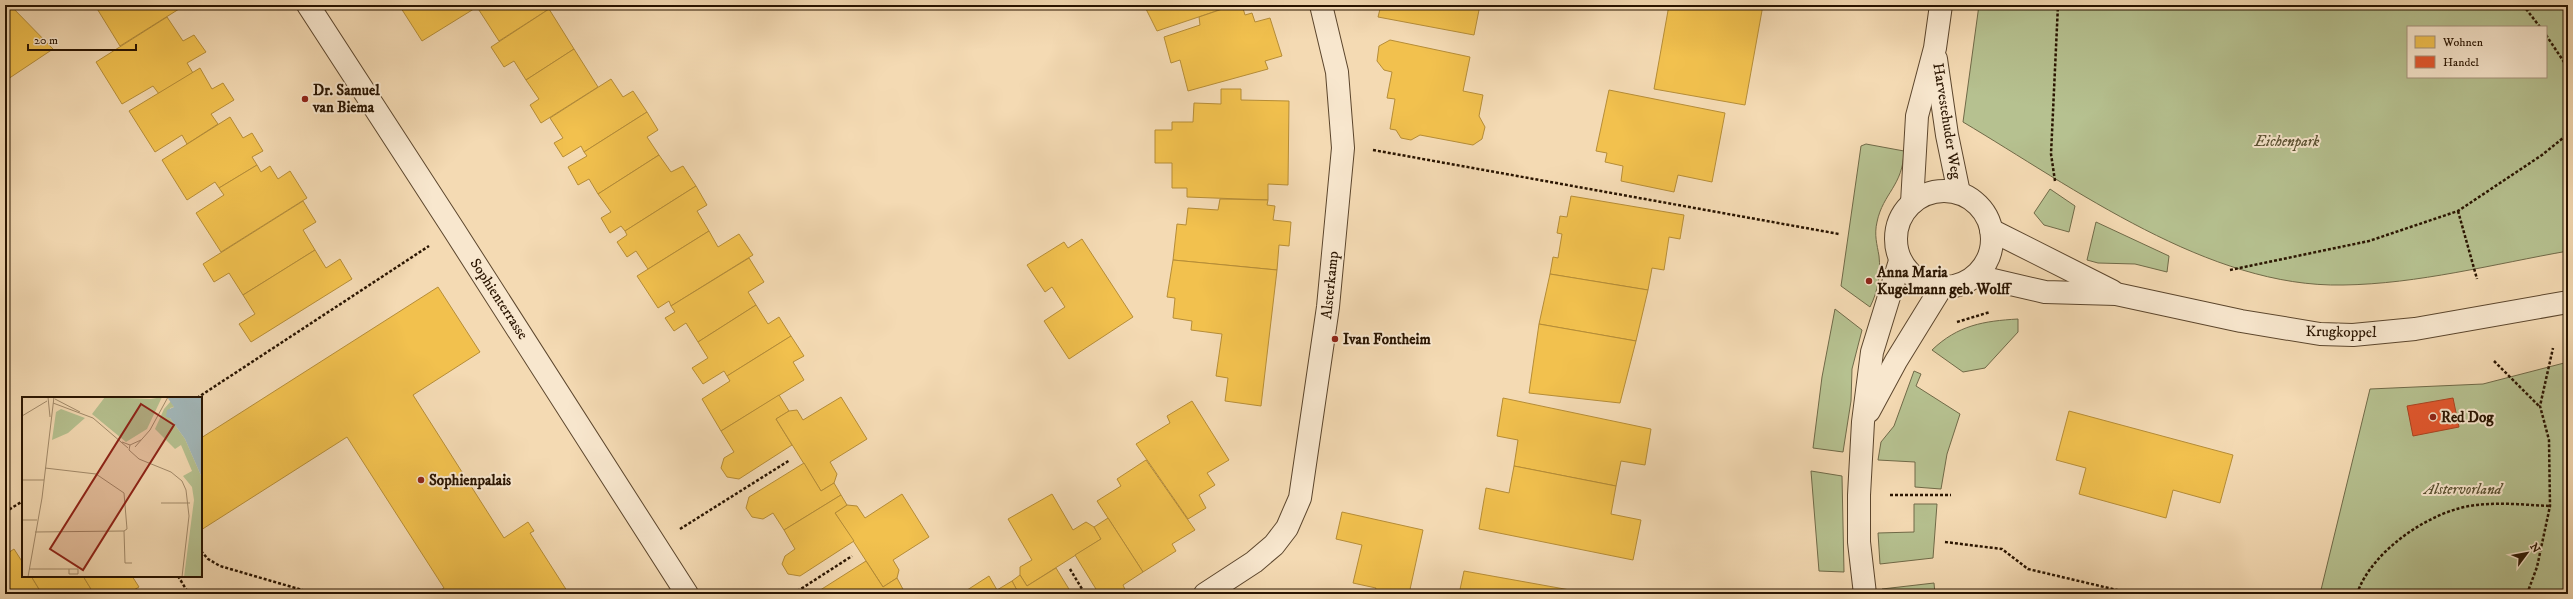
<svg xmlns="http://www.w3.org/2000/svg" width="2573" height="599" viewBox="0 0 2573 599" font-family="'IM FELL DW Pica',serif">
<style>
.green{fill:#b6c190;stroke:#706a48;fill-rule:evenodd}
.homes{fill:#f2c14e;stroke:#b68d37}
.shops{fill:#e4572e;stroke:#ac4320}
.lines{fill:none;stroke-linecap:round;stroke-linejoin:round}
.minor-casing{stroke:#5c462d;stroke-width:24}
.tertiary-casing{stroke:#5c462d;stroke-width:24}
.path{stroke:#291400;stroke-width:2.5;stroke-dasharray:3 2;stroke-linecap:butt}
.minor{stroke:#f8e7ce;stroke-width:22}
.tertiary{stroke:#f8e7ce;stroke-width:22}
.poi-dot{fill:#8f2418;stroke:#f8e7ce;stroke-width:1.5}
.labels{text-anchor:middle;dominant-baseline:central;stroke-width:4;stroke-linejoin:round;paint-order:stroke}
.poi-label{font-size:15px;font-weight:bold;fill:#291400;stroke:#f8e7ce;text-anchor:start}
.street-label{font-size:15px;fill:#291400;stroke:#f8e7ce}
.park-label{font-size:15px;font-style:italic;fill:#5a5132;stroke:#f8e7ce}
.inset-river{fill:none;stroke:#a2b7b9;stroke-width:2}
.inset-road{fill:none;stroke:#a38b6b;stroke-width:1}
.view{fill:#8f2418;fill-opacity:0.15;stroke:#8f2418;stroke-width:2}
.inset-edge{fill:none;stroke:#291400;stroke-width:2}
</style>
<rect width="100%" height="100%" fill="#f4dab3"/>
<filter id="stains"><feTurbulence type="fractalNoise" baseFrequency=".005" numOctaves="4"/><feColorMatrix values="0 0 0 0 .2 0 0 0 0 .09 0 0 0 0 .02 0 0 0 .5 -.17"/></filter>
<radialGradient id="worn" r=".72"><stop offset=".6" stop-color="#630" stop-opacity="0"/><stop offset="1" stop-color="#630" stop-opacity=".3"/></radialGradient>
<g class="green">
<path d="M1979,5H2568V251C2494,264 2418,284 2343,285C2209,288 2074,188 1963,122ZM2408,27H2546V77H2408Z"/>
<path d="M1866,144L1904,151C1903,186 1883,193 1877,222C1874,235 1877,244 1879,256C1881,274 1878,291 1870,307L1841,286L1861,146Z"/>
<path d="M2050,189L2075,206L2069,232L2044,225L2034,213Z"/>
<path d="M2096,222L2169,256L2167,272L2135,264L2098,263L2087,260Z"/>
<path d="M1835,309L1862,330L1852,369L1851,401L1843,452L1813,448L1822,377Z"/>
<path d="M2018,319V332L1985,368L1963,372L1932,350C1958,325 1984,321 2018,319Z"/>
<path d="M2568,362V594H2320L2370,389L2483,384Z"/>
<path d="M1914,371L1921,374L1916,386L1960,414L1947,454L1941,489L1915,487V462L1878,460L1881,442L1894,426Z"/>
<path d="M1811,471L1842,476L1844,572L1819,571Z"/>
<path d="M1914,504H1937L1933,558L1880,564L1878,533L1914,532Z"/>
<path d="M1934,583L1935,594H1883L1882,589Z"/>
</g>
<g class="homes">
<path d="M5,5H10L53,49L5,81Z"/>
<path d="M98,5H177L179,9L120,46L96,7Z"/>
<path d="M399,5H546L549,9L499,41L477,7L422,41Z"/>
<path d="M1144,5H1234L1157,31Z"/>
<path d="M1234,5H1242L1245,15L1252,13L1255,22L1270,18L1282,56L1265,61L1268,69L1188,91L1180,60L1171,63L1164,37L1200,25L1199,17Z"/>
<path d="M1381,5H1480L1474,35L1378,17Z"/>
<path d="M1669,5H1763L1745,105L1654,89Z"/>
<path d="M549,9L574,49L526,80L514,61L504,67L491,47Z"/>
<path d="M167,17L183,41L194,35L206,52L187,63L193,73L159,94L153,86L122,104L96,62Z"/>
<path d="M1390,40L1470,57L1463,91L1483,95L1479,116L1485,127L1482,139L1473,145L1420,135L1411,140L1401,138L1396,130L1390,129L1395,99L1387,98L1392,72L1384,70L1377,61L1379,46Z"/>
<path d="M574,49L598,87L541,123L530,105L539,99L526,80Z"/>
<path d="M200,68L212,89L223,83L234,100L211,114L218,124L187,144L182,135L155,152L129,111Z"/>
<path d="M611,79L623,97L633,91L647,112L584,152L581,146L563,157L554,143L563,138L550,118Z"/>
<path d="M1221,89H1241V100L1289,101L1288,185L1268,184V200L1187,197V188H1172V163H1155V130H1172V122H1193L1194,103L1221,104Z"/>
<path d="M1609,90L1725,113L1712,182L1678,175L1674,192L1621,181L1623,166L1605,162L1607,153L1596,151Z"/>
<path d="M647,112L658,130L647,137L659,155L598,194L589,179L578,185L568,167L587,156L584,152Z"/>
<path d="M230,117L243,138L252,133L263,151L252,157L257,165L219,188L215,182L187,200L162,160Z"/>
<path d="M659,155L671,172L683,166L696,186L625,231L621,226L610,233L601,218L611,212L598,194Z"/>
<path d="M257,165L261,172L270,166L278,179L290,171L307,198L221,252L196,213L224,195L219,188Z"/>
<path d="M696,186L707,205L697,211L709,231L648,269L636,251L627,257L617,242L627,235L625,231Z"/>
<path d="M1571,196L1684,215L1680,239L1669,237L1664,270L1652,268L1648,290L1550,274L1553,257L1558,258L1562,234L1557,233L1560,216L1567,217Z"/>
<path d="M1220,199L1268,200L1267,205L1275,206L1273,220L1291,222L1289,246L1279,245L1277,270L1173,260L1177,224L1186,225L1188,208L1218,210Z"/>
<path d="M303,201L316,222L303,230L315,250L243,295L229,273L214,282L203,264Z"/>
<path d="M709,231L718,247L739,234L753,255L671,306L669,301L658,308L637,276Z"/>
<path d="M1082,239L1133,317L1069,359L1044,321L1065,307L1052,287L1045,292L1027,265L1064,242L1068,248Z"/>
<path d="M315,250L326,268L340,259L352,279L251,342L239,324L255,314L243,295Z"/>
<path d="M749,258L764,282L748,292L756,305L698,342L686,323L674,331L665,318L675,312L671,306Z"/>
<path d="M1173,260L1277,270L1261,406L1225,401L1228,378L1216,376L1222,334L1191,330L1192,321L1173,318L1175,298L1167,297Z"/>
<path d="M1550,274L1648,290L1636,341L1539,324Z"/>
<path d="M438,287L480,352L413,395L504,538L528,522L534,531L530,533L569,594H434L444,588L347,437L201,530V438Z"/>
<path d="M756,305L768,324L779,317L791,336L727,376L724,371L703,384L692,368L708,358L698,342Z"/>
<path d="M1539,324L1636,341L1620,403L1529,393Z"/>
<path d="M791,336L804,356L793,362L804,380L721,431L702,399L730,381L727,376Z"/>
<path d="M779,395L789,411L776,419L792,445L739,479L727,477L721,468L724,458L734,452L721,431Z"/>
<path d="M841,397L867,439L830,462L837,474L834,483L821,491L776,419L789,411L797,410L803,420Z"/>
<path d="M1503,398L1651,429L1645,465L1621,461L1616,486L1514,466L1518,440L1497,436Z"/>
<path d="M1192,401L1229,460L1207,473L1215,485L1199,495L1206,508L1188,519L1136,444L1170,423L1167,416Z"/>
<path d="M2069,411L2233,455L2220,503L2173,490L2166,518L2079,494L2086,468L2056,460Z"/>
<path d="M1146,460L1195,530L1172,544L1176,551L1143,572L1097,501L1121,486L1117,479Z"/>
<path d="M804,463L821,491L834,483L841,495L784,530L773,513L763,519L752,517L746,508L749,497Z"/>
<path d="M1514,466L1616,486L1611,514L1641,520L1633,560L1479,529L1486,488L1509,493Z"/>
<path d="M902,494L929,537L893,560L899,570L897,578L883,587L835,513L847,505L857,506L865,518Z"/>
<path d="M1052,494L1073,530L1086,522L1094,527L1101,539L1027,586L1020,575V567L1032,560L1008,519Z"/>
<path d="M841,495L847,505L835,513L854,541L800,576L788,574L782,564L785,556L795,549L784,530Z"/>
<path d="M1342,512L1423,530L1409,594H1374L1376,588L1353,583L1362,545L1336,539Z"/>
<path d="M1108,518L1143,572L1123,585L1127,594H1099L1075,555L1101,539L1094,527Z"/>
<path d="M14,549L23,563V576H31L42,594H5V555Z"/>
<path d="M866,561L883,587L897,578L905,593L814,594Z"/>
<path d="M1056,568L1072,594H1019L1012,581L1020,575L1027,586Z"/>
<path d="M1464,571L1570,590L1569,594H1459Z"/>
<path d="M31,576H83L94,594H42Z"/>
<path d="M83,576H132L139,587L127,594H94Z"/>
<path d="M989,576L997,590L1012,581L1019,594H965L964,592Z"/>
</g>
<path class="shops" d="M2453,398L2459,427L2413,436L2407,406Z"/>
<g class="lines">
<defs>
<g id="minor">
<path d="M308,5L454,230L687,594"/>
<path d="M1869,411L1896,361L1941,288"/>
<path d="M1205,594L1254,562L1274,545L1287,528L1300,498L1328,307L1343,148L1337,72L1321,5"/>
<path d="M1865,594L1859,542V495L1863,422L1872,352L1900,261"/>
</g>
<g id="tertiary">
<path d="M1936,59L1947,135L1959,193"/>
<circle cx="1944" cy="239" r="48"/>
<path d="M1912,203L1917,116L1935,48L1941,5"/>
<path d="M1991,230L2112,291"/>
<path d="M1976,276L2045,292L2116,294L2241,321L2320,334L2353,335L2415,329L2568,302"/>
</g>
</defs>
<use href="#minor" class="minor-casing"/>
<use href="#tertiary" class="tertiary-casing"/>
<g class="path">
<path d="M2523,5L2540,27"/>
<path d="M2546,35L2568,68"/>
<path d="M1373,150L1839,234"/>
<path d="M2055,181L2051,154L2058,5"/>
<path d="M2458,211L2477,279"/>
<path d="M2230,270L2369,241L2458,211L2542,155L2568,134"/>
<path d="M1957,322L1990,312"/>
<path d="M2494,361L2539,406"/>
<path d="M197,398L429,246"/>
<path d="M1890,495H1951"/>
<path d="M5,512L23,501"/>
<path d="M680,529L790,460"/>
<path d="M1945,542L2002,549L2028,569L2134,594"/>
<path d="M201,551L208,559L220,566L316,594"/>
<path d="M1070,569L1085,594"/>
<path d="M178,576L189,594"/>
<path d="M180,594L186,590"/>
<path d="M793,594L852,556"/>
<path d="M2357,594C2371,551 2432,509 2477,505C2501,502 2526,505 2550,506"/>
<path d="M2527,594L2537,567L2550,506L2549,440L2540,406L2553,348"/>
</g>
<use href="#minor" class="minor"/>
<use href="#tertiary" class="tertiary"/>
</g>
<g class="poi-dot">
<circle cx="305" cy="99" r="4"/>
<circle cx="1869" cy="281" r="4"/>
<circle cx="1335" cy="339" r="4"/>
<circle cx="2433" cy="417" r="4"/>
<circle cx="421" cy="480" r="4"/>
</g>
<g class="labels">
<g class="poi-label">
<text x="313" y="90">Dr. Samuel<tspan x="313" dy="17">van Biema</tspan></text>
<text x="1877" y="272">Anna Maria<tspan x="1877" dy="17">Kugelmann geb. Wolff</tspan></text>
<text x="1343" y="339">Ivan Fontheim</text>
<text x="2441" y="417">Red Dog</text>
<text x="429" y="480">Sophienpalais</text>
</g>
<g class="street-label">
<text transform="translate(1947 121) rotate(81)">Harvestehuder Weg</text>
<text transform="translate(1330 285) rotate(-84)">Alsterkamp</text>
<text transform="translate(499 299) rotate(57)">Sophienterrasse</text>
<text transform="translate(2341 332) rotate(1)">Krugkoppel</text>
</g>
<g class="park-label">
<text x="2287" y="141">Eichenpark</text>
<text x="2463" y="489">Alstervorland</text>
</g>
</g>
<g transform="translate(22 397)">
<rect width="180" height="180" fill="#f4dab3"/>
<path d="M83,0L129,2L140,0L125,32L104,45L70,17ZM149,4L152,10L148,11V21L163,42L180,81V180H162L172,103L170,90L161,79L170,74L159,48L153,52L133,32L142,12ZM39,12L63,21L46,36L30,43L34,15Z" fill="#b6c190"/>
<path d="M145,0H180V81L163,42L148,21L144,20L145,13L152,10Z" fill="#a2b7b9"/>
<path class="inset-river" d="M157,0L180,22M167,0L180,18"/>
<path class="inset-road" d="M26,0L28,20M33,2L58,15M31,6L71,21L106,51M0,19L25,4M100,45L108,48L119,43M108,48L107,53L117,62L149,75L160,84L164,93L167,119L160,180M113,50L128,33L146,0M23,71L74,77L102,96L105,132L102,134L103,166H110M0,83H22M139,106H168M0,123H15M13,135L102,134M7,172H47V177H56V172H47M6,180L20,101L32,0"/>
<path class="view" d="M119,7L152,28L61,173L28,152Z"/>
<rect width="180" height="180" class="inset-edge"/>
</g>
<rect width="2573" height="599" fill="none" stroke="#f4dab3" stroke-width="20"/>
<rect x="6" y="6" width="2561" height="587" fill="none" stroke="#291400" stroke-width="2"/>
<rect x="10" y="10" width="2553" height="579" fill="none" stroke="#291400"/>
<rect x="2407" y="26" width="140" height="52" fill="#f8e7ce" stroke="#a5937c"/>
<rect x="2415" y="36" width="20" height="12" fill="#f2c14e" stroke="#a5937c"/>
<text x="2443" y="46" font-size="12" fill="#291400">Wohnen</text>
<rect x="2415" y="56" width="20" height="12" fill="#e4572e" stroke="#a5937c"/>
<text x="2443" y="66" font-size="12" fill="#291400">Handel</text>
<g transform="translate(2527 553) rotate(58)" stroke="#f8e7ce" stroke-width="3" paint-order="stroke">
<path d="M0-3L7 15L0 10L-7 15Z" fill="#291400"/>
<text y="-6" font-size="11" font-weight="bold" text-anchor="middle" fill="#291400">N</text>
</g>
<path d="M28 44v6h108v-6" fill="none" stroke="#291400" stroke-width="2"/>
<text x="34" y="44" font-size="12" fill="#291400" stroke="#f8e7ce" stroke-width="3" paint-order="stroke">20 m</text>
<rect width="100%" height="100%" filter="url(#stains)"/>
<rect width="100%" height="100%" fill="url(#worn)"/>
</svg>
